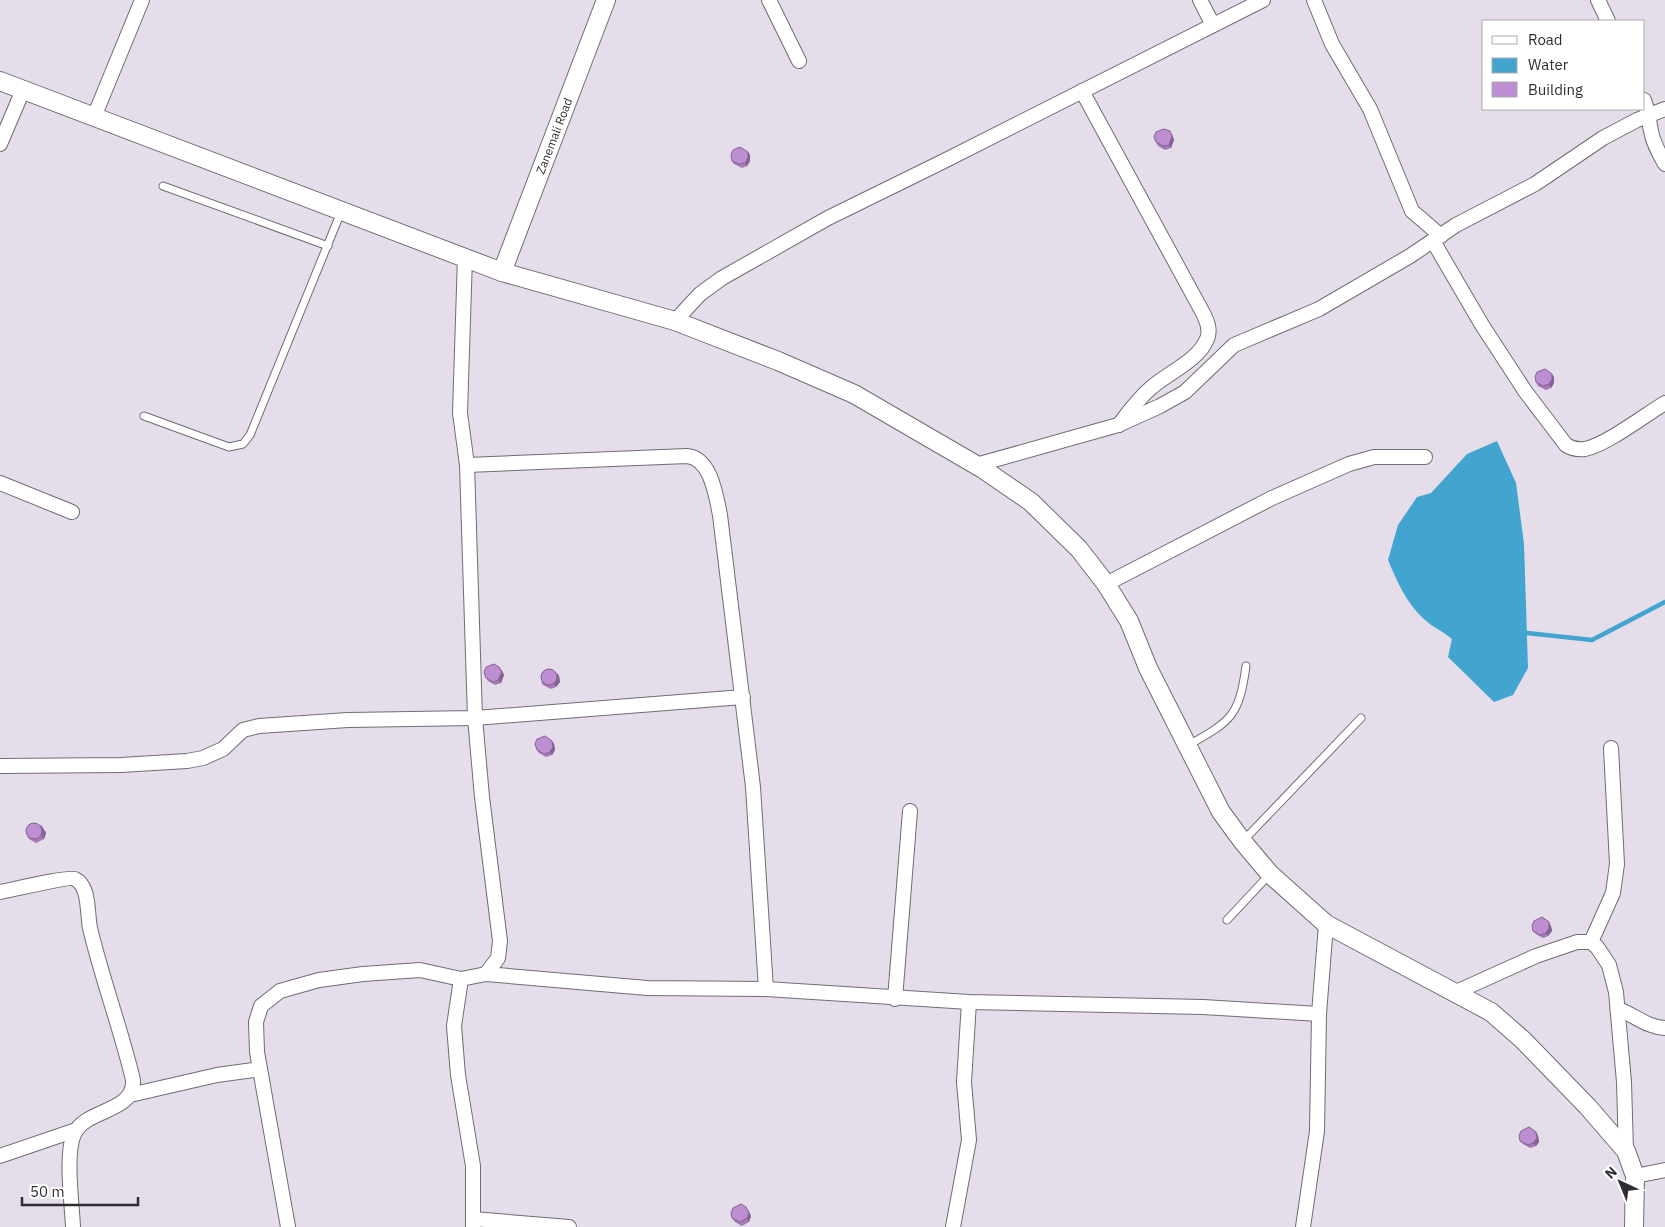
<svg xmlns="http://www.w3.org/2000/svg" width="1665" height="1227" viewBox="0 0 1665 1227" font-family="'IBM Plex Sans',sans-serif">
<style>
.water{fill:#42a5cf}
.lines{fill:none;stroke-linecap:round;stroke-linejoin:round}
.stream{stroke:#42a5cf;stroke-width:4.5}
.service-casing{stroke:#726b75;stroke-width:9}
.minor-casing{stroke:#726b75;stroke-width:16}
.tertiary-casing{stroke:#726b75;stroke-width:20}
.service{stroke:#fff;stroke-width:7}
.minor{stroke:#fff;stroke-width:14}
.tertiary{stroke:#fff;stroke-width:18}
.wall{fill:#a37ab5}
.shaded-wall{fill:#846393}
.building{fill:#bd8ed2;stroke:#846393}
.labels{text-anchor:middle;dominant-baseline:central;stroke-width:4;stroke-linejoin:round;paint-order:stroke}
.street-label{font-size:12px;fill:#312e33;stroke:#fff}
</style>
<rect width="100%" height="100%" fill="#e5dde9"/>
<path class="water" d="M1497,441L1516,483L1524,544L1528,668L1513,695L1494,702L1448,657L1452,639C1443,631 1432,627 1424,619C1406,603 1397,581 1388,560L1398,525L1417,497L1431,493L1467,454Z"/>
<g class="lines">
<path class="stream" d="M1527,633L1592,640L1665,602"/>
<defs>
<g id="service">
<path d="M163,186L328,246"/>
<path d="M144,416L229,447L243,444L250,435L341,212"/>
<path d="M1187,746C1231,721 1239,717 1246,666"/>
<path d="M1243,841L1361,718"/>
<path d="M1227,920L1270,874"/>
</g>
<g id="minor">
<path d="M769,0L799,61"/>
<path d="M1200,0L1213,25"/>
<path d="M1314,0L1332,44L1370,109L1412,211L1441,236"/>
<path d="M1598,0L1608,21"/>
<path d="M1082,91L1203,313C1207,321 1211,330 1207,339C1199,360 1168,373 1152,387C1139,398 1129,411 1119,425"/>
<path d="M1644,100C1650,115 1648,117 1651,131C1653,143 1659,153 1665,164"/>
<path d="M94,117L142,0"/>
<path d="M0,144L23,90"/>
<path d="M1433,241L1482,325L1525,391L1566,445C1572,449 1577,450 1585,449C1606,445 1645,415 1665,403"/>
<path d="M465,257L460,413L467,465L475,718L482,797L500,941L498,958L486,974"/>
<path d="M675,321L700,294L722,278L828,218L942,162L1263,0"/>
<path d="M467,465L687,456C711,458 716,496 720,515L753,787L766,989"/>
<path d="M976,465L1118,425L1160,406L1185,392L1234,345L1319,309L1410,256L1456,225L1535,184L1603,138L1637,120L1665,109"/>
<path d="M0,483L72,512"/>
<path d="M1106,584L1272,498L1349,464L1374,457H1425"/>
<path d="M0,766L121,765L187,761L203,758L223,749L243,730L259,726L348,720L475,718L743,697"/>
<path d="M0,892C11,890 70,876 75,879C90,886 87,914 90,928C102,979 121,1029 133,1080C135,1113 86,1108 74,1134C65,1154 72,1204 73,1227"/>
<path d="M1591,942L1613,893L1617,864L1611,748"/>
<path d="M461,979L454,1026L458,1075L473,1166V1227"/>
<path d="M1454,993L1536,956L1577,942H1591L1597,947L1609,965L1616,992L1624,1082L1626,1151"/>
<path d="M895,999L910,811"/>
<path d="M1618,1009C1635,1015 1646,1027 1665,1028"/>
<path d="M130,1095L217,1075L260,1069"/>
<path d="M0,1156L76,1130"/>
<path d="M1635,1176L1665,1170"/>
<path d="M473,1219L569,1227"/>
<path d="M288,1227L257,1052L256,1022L261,1006L280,991L319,980L363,974L420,970L461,979L486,974L647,988L766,989L969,1002L1203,1007L1319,1014"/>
<path d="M953,1227L969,1140L964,1082L969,1002"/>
<path d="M1303,1227L1317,1131L1319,1014L1326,924"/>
</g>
<g id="tertiary">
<path d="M0,81L502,272L675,321L778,361L854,394L983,469L1031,502L1079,549L1106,584L1129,621L1148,668L1221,812L1243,842L1270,874L1326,924L1491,1012L1523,1040L1588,1107L1626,1151L1635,1176L1634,1227"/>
<path d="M502,272L606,0"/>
</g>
</defs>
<use href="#service" class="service-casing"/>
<use href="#minor" class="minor-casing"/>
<use href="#tertiary" class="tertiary-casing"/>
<use href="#service" class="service"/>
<use href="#minor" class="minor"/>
<use href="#tertiary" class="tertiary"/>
</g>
<g class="wall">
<path d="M1172,134L1174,140L1171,148L1165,150L1158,146L1156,142Z"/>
<path d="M748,152L750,155V161L747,166L742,168L734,164L732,161Z"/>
<path d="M1554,377V383L1551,388L1546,390L1538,386L1536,382Z"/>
<path d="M502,670L504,675L501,683L495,685L488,681L486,678Z"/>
<path d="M557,673L559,676L560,682L556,687L551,689L543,685L541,682Z"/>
<path d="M552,741L554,744L555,750L552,755L546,757L539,753L537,750Z"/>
<path d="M41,825L46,833L44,839L36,843L29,839L27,836Z"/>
<path d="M1551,926L1552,931L1548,936L1543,938L1536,934L1533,931Z"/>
<path d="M1536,1132L1538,1136L1539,1142L1536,1146L1530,1148L1523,1144L1520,1141Z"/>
<path d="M748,1210L751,1216L749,1222L742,1226L735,1222L732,1218Z"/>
</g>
<g class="shaded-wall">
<path d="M1170,131L1174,140L1171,148L1169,145Z"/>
<path d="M748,152L750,155V161L747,166L745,163Z"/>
<path d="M1552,374L1554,377V383L1551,388L1549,384Z"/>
<path d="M499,667L504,675L501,683L498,680Z"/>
<path d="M557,673L559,676L560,682L556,687L554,684Z"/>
<path d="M552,741L554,744L555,750L552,755L550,752Z"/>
<path d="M41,825L46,833L44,839L42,836Z"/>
<path d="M1549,922L1551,926L1552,931L1548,936L1546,933Z"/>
<path d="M1536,1132L1538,1136L1539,1142L1536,1146L1533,1143Z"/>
<path d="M746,1207L751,1216L749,1222L747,1218Z"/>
</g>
<g class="building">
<path d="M1164,129L1170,131L1172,136L1169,145L1163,146L1156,142L1154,137L1156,132Z"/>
<path d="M740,147L748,152V158L745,163L739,164L732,161L731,155L733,150Z"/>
<path d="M1545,369L1552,374V380L1549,384L1543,386L1536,382L1535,377L1537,372Z"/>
<path d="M494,664L499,667L502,672L498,680L493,682L486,678L484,672L486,667Z"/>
<circle cx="549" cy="677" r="8"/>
<path d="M545,736L552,741L553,747L550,752L544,754L537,750L535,744L537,739Z"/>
<circle cx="34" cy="831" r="8"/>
<path d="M1542,917L1549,922V928L1546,933L1540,935L1533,931L1532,926L1534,921Z"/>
<path d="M1529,1127L1536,1132L1537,1138L1533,1143L1528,1145L1520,1141L1519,1136L1521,1131Z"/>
<path d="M741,1204L746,1207L749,1213L747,1218L740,1222L732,1218L731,1213L733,1208Z"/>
</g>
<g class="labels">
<g class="street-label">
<text transform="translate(554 136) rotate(-69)">Zanemali Road</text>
</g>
</g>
<rect x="1482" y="20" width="162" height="90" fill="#ffffff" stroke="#adabad"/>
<rect x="1492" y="36" width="25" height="8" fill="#ffffff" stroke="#adabad"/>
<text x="1528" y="45" font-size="15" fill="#312e33">Road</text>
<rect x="1492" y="58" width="25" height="15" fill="#42a5cf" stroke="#adabad"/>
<text x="1528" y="70" font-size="15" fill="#312e33">Water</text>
<rect x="1492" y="82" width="25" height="15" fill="#bd8ed2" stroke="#adabad"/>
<text x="1528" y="95" font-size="15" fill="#312e33">Building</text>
<g transform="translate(1620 1182) rotate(316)" stroke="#ffffff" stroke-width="4" paint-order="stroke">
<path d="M0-4L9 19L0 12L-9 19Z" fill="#312e33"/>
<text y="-8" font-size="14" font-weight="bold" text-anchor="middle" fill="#312e33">N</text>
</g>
<path d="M22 1197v8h116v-8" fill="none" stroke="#312e33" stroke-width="2.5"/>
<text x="30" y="1197" font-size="15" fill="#312e33" stroke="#ffffff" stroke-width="4" paint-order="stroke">50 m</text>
</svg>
